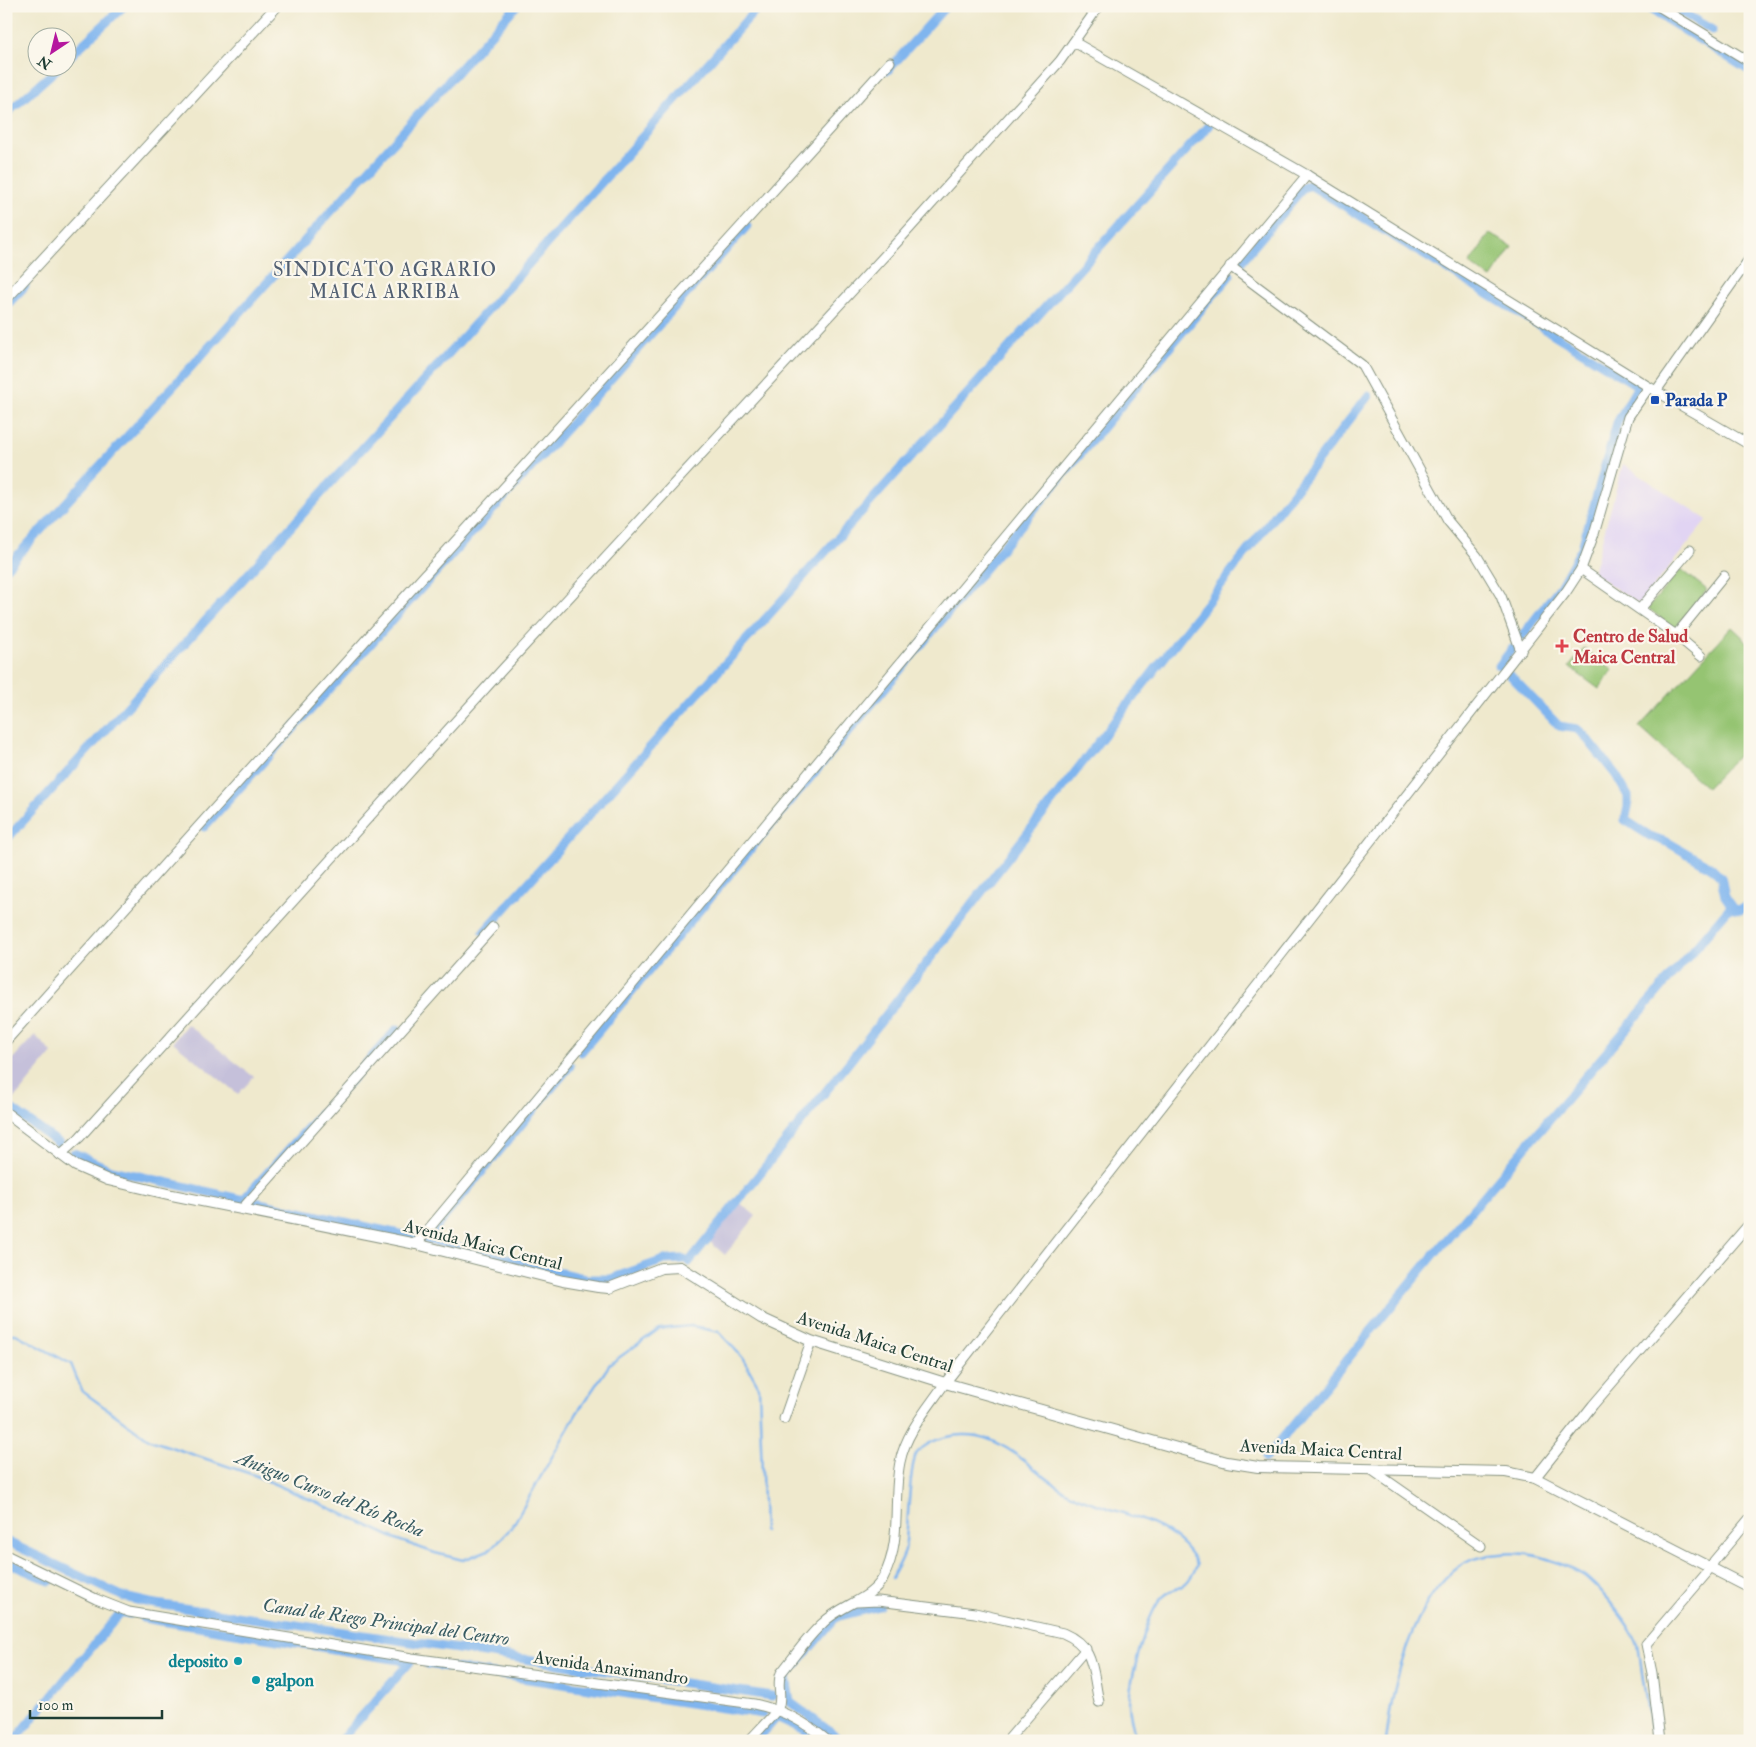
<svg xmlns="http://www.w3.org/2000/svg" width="1756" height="1747" viewBox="0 0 1756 1747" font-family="'IM FELL Double Pica',serif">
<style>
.built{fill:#e1d4f3}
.industrial{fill:#c5c0da}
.green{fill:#95c472;stroke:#5a8053}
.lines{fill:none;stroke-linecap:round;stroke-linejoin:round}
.stream{stroke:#80b5ee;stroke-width:2.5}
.canal{stroke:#80b5ee;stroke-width:9}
.minor-casing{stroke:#879380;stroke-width:11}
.tertiary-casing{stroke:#879380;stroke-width:12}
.minor{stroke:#fff;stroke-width:9}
.tertiary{stroke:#fff;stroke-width:10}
.transit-dot{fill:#1a4fb4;stroke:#fbf7ec;stroke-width:2}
.health-dot{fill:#e0444e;stroke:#fbf7ec;stroke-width:2}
.culture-dot{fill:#0f9aa8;stroke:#fbf7ec;stroke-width:2}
.labels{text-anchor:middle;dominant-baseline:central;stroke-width:4.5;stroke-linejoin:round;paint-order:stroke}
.transit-label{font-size:18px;font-weight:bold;fill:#164399;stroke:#fbf7ec;text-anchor:start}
.health-label{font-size:18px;font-weight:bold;fill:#be3a42;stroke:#fbf7ec;text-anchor:start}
.street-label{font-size:18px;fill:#1f3d34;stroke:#fbf7ec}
.culture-label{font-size:18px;font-weight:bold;fill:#0d838f;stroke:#fbf7ec;text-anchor:end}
.neighbourhood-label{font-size:19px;letter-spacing:1px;fill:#526073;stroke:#fbf7ec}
.water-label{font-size:19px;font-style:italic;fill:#375b62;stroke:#fbf7ec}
</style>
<rect width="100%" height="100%" fill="#fbf7ec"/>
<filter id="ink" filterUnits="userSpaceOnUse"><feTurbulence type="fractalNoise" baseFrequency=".02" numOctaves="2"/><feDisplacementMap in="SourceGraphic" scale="10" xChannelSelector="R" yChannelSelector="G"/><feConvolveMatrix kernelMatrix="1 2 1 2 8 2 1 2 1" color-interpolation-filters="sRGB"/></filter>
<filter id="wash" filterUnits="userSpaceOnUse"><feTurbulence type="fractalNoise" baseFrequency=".0096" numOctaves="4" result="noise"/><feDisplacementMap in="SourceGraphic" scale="20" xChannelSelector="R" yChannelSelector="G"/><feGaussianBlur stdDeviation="1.12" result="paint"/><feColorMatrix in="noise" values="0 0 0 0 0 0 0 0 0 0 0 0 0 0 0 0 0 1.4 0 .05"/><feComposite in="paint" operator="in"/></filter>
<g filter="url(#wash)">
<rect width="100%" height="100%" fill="#efe9cd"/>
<path class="built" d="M1623,464L1707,520L1639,604L1593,573Z"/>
<g class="industrial">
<path d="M187,1024L254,1077L238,1094L173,1042Z"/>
<path d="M35,1035L52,1053L8,1107L6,1105V1066Z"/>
<path d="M739,1202L756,1216L725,1255L710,1242Z"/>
</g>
<g class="green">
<path d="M1490,233L1512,247L1491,278L1469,264Z"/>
<path d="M1681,569L1707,590L1674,629L1648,608Z"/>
<path d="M1732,627L1750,644V743L1707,788L1639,727Z"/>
<path d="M1584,648L1613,670L1599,689L1569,667Z"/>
</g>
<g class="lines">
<g class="stream">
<path d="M6,1334H16L71,1364L82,1391L150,1440L254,1475L332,1509L398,1540L435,1553L463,1560L491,1549L512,1527L577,1413L610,1364L659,1329L691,1326L719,1332L742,1357L759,1387L764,1531"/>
<path d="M892,1578C896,1569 903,1560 905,1550C908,1531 909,1464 917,1453C931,1437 958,1433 977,1436C1011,1442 1039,1477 1067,1492C1108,1514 1175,1517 1197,1565C1185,1595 1174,1583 1160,1600C1146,1617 1130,1681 1129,1703C1129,1715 1134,1728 1135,1741"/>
<path d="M1386,1741C1392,1686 1412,1600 1460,1566C1470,1559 1487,1555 1499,1554C1524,1551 1547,1556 1569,1568C1575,1571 1583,1574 1588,1579C1603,1592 1632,1627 1638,1645L1652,1741"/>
</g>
<g class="canal">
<path d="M1645,6L1750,71"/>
<path d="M1671,6L1712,30"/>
<path d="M68,58L124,6"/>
<path d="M888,70L946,6"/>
<path d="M6,114L58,68"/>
<path d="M1239,264L1303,188L1310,185L1638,386L1617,423L1582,548L1560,587L1522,636"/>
<path d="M6,306L25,286"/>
<path d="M6,568L201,356L516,6"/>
<path d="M1499,666L1512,649"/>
<path d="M1510,675L1559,726L1577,729L1584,735L1616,775L1628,796V807L1625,820L1650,836L1669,843L1712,868L1721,877L1725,896L1734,909L1741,910L1750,904"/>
<path d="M204,827L559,437L747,226"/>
<path d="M6,840L450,352L759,6"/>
<path d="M484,932L1209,125"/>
<path d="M581,1052L1230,275"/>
<path d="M570,1066L426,1239L588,1279H610L664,1260L683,1259"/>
<path d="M6,1105L60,1144"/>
<path d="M74,1153L112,1170L244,1200"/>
<path d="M243,1200L397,1029"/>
<path d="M255,1202L413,1237"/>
<path d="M689,1262L854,1056L1368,396"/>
<path d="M1266,1458L1442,1245L1731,906"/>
<path d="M6,1541L124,1597L150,1603L772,1696"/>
<path d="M6,1562L50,1581"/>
<path d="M143,1618L406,1661"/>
<path d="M427,1664L763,1714"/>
<path d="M776,1717L802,1729L818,1741"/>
<path d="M14,1741L121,1612L130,1614"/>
<path d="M340,1741L410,1662"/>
<path d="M756,1741L777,1717"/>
<path d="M843,1741L790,1702L786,1676L836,1617L880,1606"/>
</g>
</g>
</g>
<g filter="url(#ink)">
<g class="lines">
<defs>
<g id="minor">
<path d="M1658,6L1750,62"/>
<path d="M1074,42L1307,175L1649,387L1750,445"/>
<path d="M1230,266L1362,365L1448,521L1477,556L1501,596L1521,651"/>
<path d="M1656,391L1750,258"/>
<path d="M1581,569L1676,635L1701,656"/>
<path d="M1640,609L1690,550"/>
<path d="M1676,635L1724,576"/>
<path d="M6,1041L364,642L890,62"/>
<path d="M60,1155L79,1138L502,670L900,239L1060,61L1099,6"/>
<path d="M242,1209L493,927"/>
<path d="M416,1244L1307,175"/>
<path d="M784,1419L811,1341"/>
<path d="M1372,1470L1481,1546"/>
<path d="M1535,1478L1593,1405L1750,1223"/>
<path d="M6,1555L96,1599L129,1612L412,1658L754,1704C783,1710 805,1722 828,1741"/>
<path d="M857,1602L878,1601L975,1613L1063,1633C1096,1647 1092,1671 1099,1702"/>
<path d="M749,1741C754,1735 777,1712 778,1708C783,1696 776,1685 781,1673C795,1656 807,1637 823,1623C840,1605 871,1600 883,1578C903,1541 892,1501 900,1462C906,1432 928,1408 945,1383L1566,592L1581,569L1594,534L1628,417L1649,387"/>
<path d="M1007,1741L1086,1649"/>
<path d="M1660,1741L1652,1673L1646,1644L1711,1568L1714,1561L1750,1518"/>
</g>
<g id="tertiary">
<path d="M6,299L277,6"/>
<path d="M6,1113L76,1166L108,1180L172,1195L416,1244L563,1281L598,1287L609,1288L661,1268L680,1267L761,1318L811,1341L945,1383L1227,1462L1258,1467L1506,1472L1535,1478L1750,1588"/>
</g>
</defs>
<use href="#minor" class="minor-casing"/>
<use href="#tertiary" class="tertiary-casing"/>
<use href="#minor" class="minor"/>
<use href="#tertiary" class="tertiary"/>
</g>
</g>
<rect class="transit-dot" x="1650" y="395" width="10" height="10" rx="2.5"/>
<path class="health-dot" d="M1559.5 638.5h5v5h5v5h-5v5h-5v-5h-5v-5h5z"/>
<g class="culture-dot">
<circle cx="238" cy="1661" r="5"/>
<circle cx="256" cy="1680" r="5"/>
</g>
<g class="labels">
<g class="transit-label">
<text x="1665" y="400">Parada P</text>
</g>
<g class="health-label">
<text x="1573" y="636">Centro de Salud<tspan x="1573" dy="21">Maica Central</tspan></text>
</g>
<g class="street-label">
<text transform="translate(483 1245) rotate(14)">Avenida Maica Central</text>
<text transform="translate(875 1342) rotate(18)">Avenida Maica Central</text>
<text transform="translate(1321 1450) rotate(3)">Avenida Maica Central</text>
<text transform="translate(611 1668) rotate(8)">Avenida Anaximandro</text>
</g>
<g class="culture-label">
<text x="228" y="1661">deposito</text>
<text x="266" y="1680" text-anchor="start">galpon</text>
</g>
<g class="neighbourhood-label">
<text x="385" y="270">SINDICATO AGRARIO<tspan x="385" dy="22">MAICA ARRIBA</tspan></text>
</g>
<g class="water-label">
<text transform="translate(330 1494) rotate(22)">Antiguo Curso del Río Rocha</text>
<text transform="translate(386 1622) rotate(8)">Canal de Riego Principal del Centro</text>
</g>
</g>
<rect width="1756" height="1747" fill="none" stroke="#fbf7ec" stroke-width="25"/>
<g transform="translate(52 52) rotate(215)"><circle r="24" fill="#fbf7ec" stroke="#a3ada2"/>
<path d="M0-4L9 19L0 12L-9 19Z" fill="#b5179e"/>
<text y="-8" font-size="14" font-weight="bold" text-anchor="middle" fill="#1f3d34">N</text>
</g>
<path d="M30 1710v8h132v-8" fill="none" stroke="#1f3d34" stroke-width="2.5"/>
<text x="38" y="1710" font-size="15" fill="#1f3d34" stroke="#fbf7ec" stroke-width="4" paint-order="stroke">100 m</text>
</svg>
